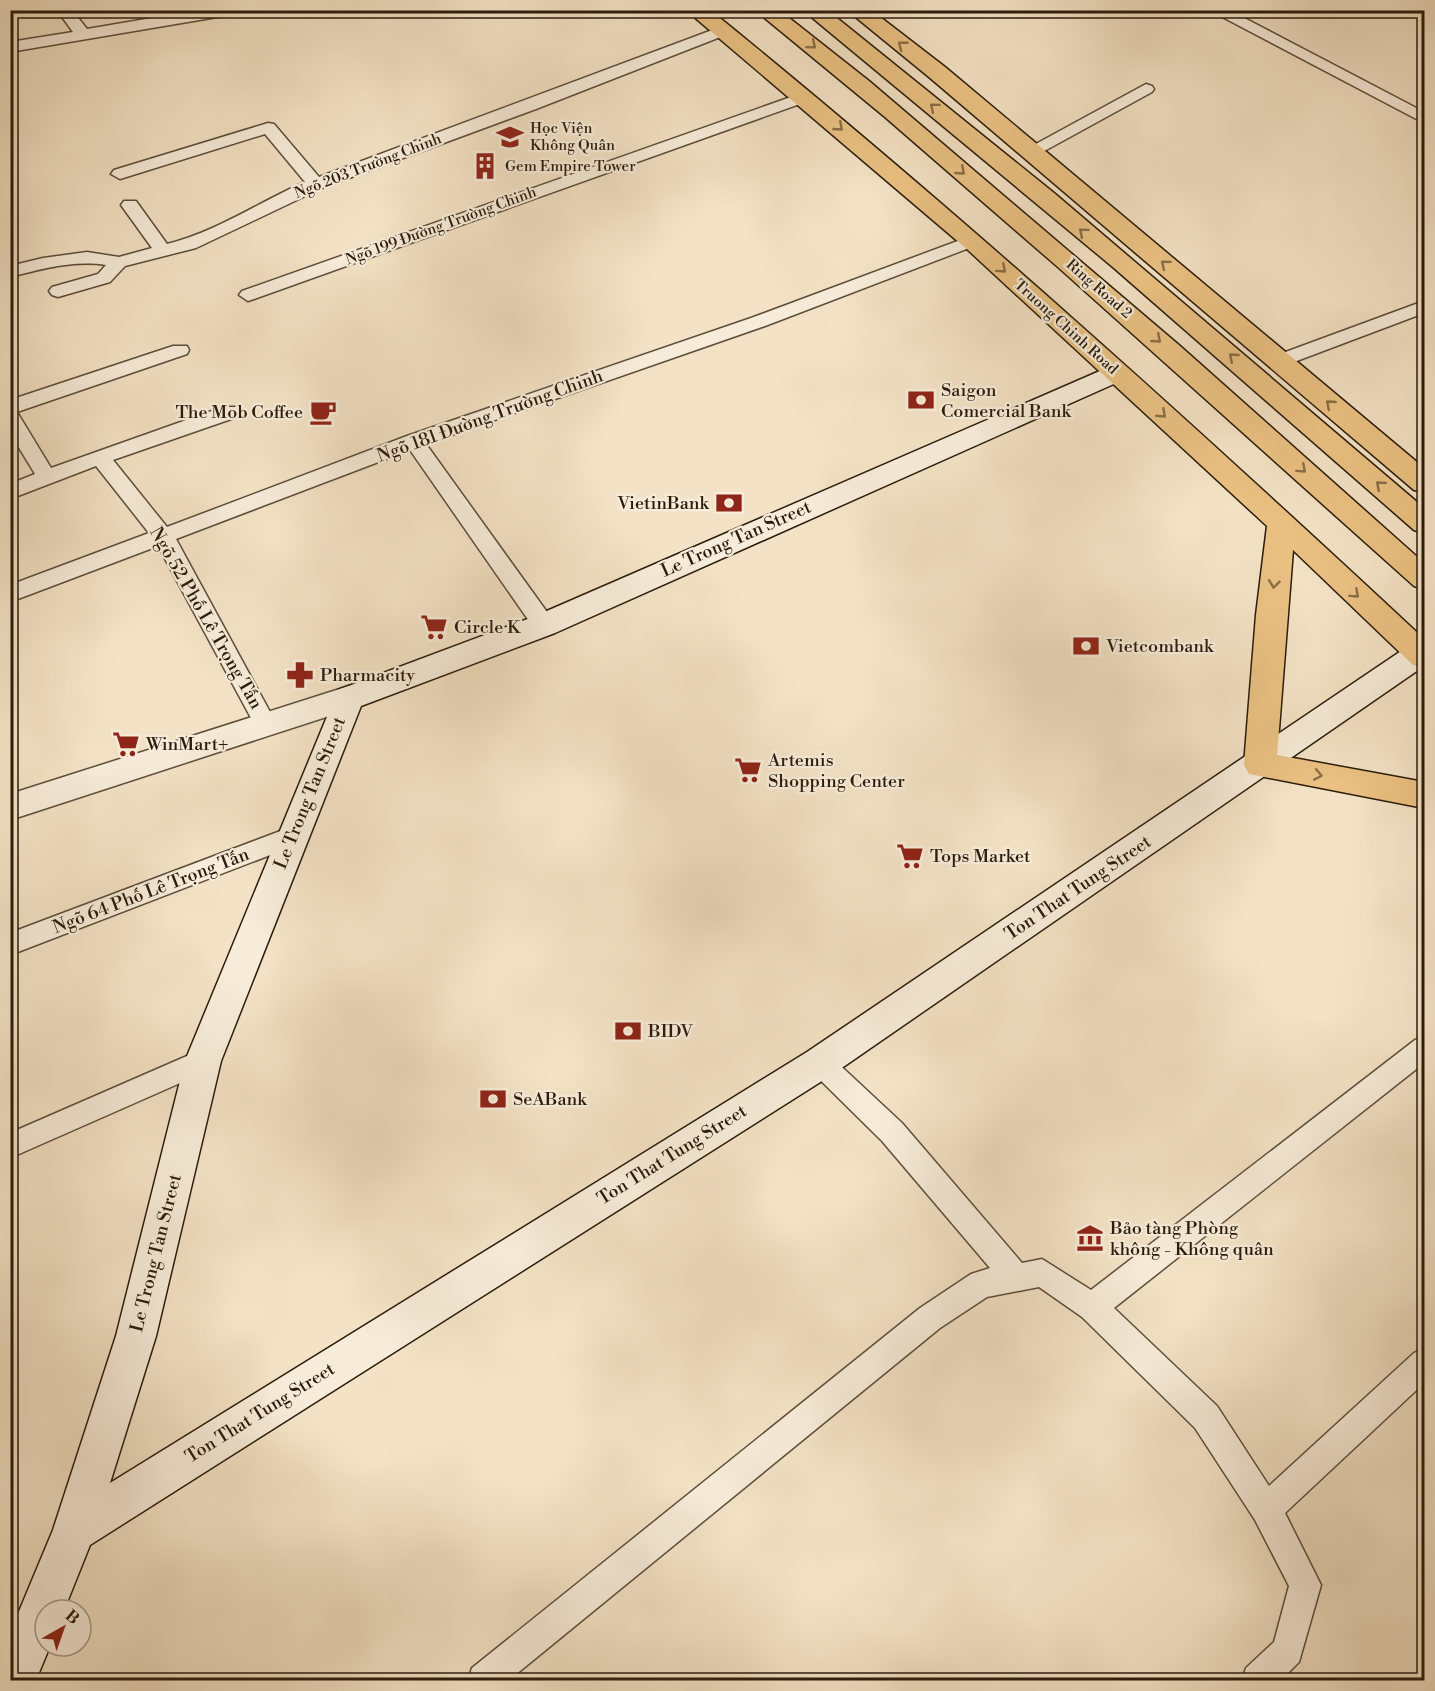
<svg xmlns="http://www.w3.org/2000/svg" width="1435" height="1691" viewBox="0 0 1435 1691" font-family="'Libre Bodoni',serif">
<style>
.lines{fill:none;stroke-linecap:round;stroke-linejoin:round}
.lane-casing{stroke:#5c4d3a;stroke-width:3}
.street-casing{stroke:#5c4d3a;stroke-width:3}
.secondary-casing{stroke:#2a1b0b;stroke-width:3}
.primary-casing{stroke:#2a1b0b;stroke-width:3}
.highway-casing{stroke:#2a1b0b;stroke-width:3}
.lane{fill:#f7ecd9;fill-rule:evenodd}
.street{fill:#f7ecd9;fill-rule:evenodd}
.secondary{fill:#f7ecd9;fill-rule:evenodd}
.primary{fill:#eac182;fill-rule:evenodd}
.highway{fill:#eac182;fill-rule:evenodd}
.oneway{stroke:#8a6e46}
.labels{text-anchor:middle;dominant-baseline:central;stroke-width:4.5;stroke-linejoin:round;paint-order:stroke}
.far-poi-label{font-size:15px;fill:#2a1b0b;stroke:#f7ecd9;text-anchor:start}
.far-street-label{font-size:15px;fill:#2a1b0b;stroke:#f7ecd9}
.poi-label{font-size:18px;fill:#2a1b0b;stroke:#f7ecd9;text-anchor:start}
.street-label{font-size:18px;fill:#2a1b0b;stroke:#f7ecd9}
</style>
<rect width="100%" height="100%" fill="#f3e2c5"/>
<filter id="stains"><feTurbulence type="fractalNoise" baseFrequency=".00333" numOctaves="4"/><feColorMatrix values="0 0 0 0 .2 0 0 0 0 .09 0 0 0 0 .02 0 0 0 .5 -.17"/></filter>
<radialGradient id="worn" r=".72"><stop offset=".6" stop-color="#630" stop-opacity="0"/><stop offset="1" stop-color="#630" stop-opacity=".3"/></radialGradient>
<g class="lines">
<defs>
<g id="lane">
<path d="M57,10H72L87,29L199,10H236L229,15L10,52V42L73,32Z"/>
<path d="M1209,10H1229L1424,112V123Z"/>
<path d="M723,26L728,28L731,31L728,34L536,109L322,188L196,248L125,266L110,282L58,297L52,295L49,291L52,287L98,274L106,265C73,260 42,269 10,277V266L43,258L87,252L119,257L152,248L121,205L124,201H136L167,244C216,232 259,202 305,182L265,134L120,179L111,174L114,170L268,123L274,124L319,177Z"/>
<path d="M1146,84L1152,86L1154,89L1152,92L1037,155H1025L1023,151Z"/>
<path d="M805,92L811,94L813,97L811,100L254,299L248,301L239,295L242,291Z"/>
<path d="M971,236L977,237L980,241L977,245L765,326L426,444L552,619L555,625L552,631L544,633L536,631L410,450L176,539L276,723L273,729L265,732L257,729L158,546L10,602V585L149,533L96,466L10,499V484L35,474L10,433V400L173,346H187L189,350L187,354L17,412L51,468L223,407H237L240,412L237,417L113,460L167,527L407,436L751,318Z"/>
<path d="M1424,301V313L1286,365H1272L1270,361L1272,357Z"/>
<path d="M291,827L299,830L303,837L299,844L10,955V933Z"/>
<path d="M1424,1036V1063L1114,1308L1217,1406L1269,1486L1414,1353L1424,1349V1383L1285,1513L1321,1585L1299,1662L1281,1680H1242L1246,1668L1274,1642L1289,1586L1255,1520L1195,1428L1082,1317L1039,1287L987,1297L940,1328L509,1680H468L472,1668L920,1308L971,1274L990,1268L882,1141L811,1071L807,1063L811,1055L820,1051L829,1055L902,1123L1022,1263L1042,1259L1091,1290L1415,1040Z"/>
<path d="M203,1049L212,1053L216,1061L212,1069L10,1158V1133Z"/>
</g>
<path id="street" d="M349,686L360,690L364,698L360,706L10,820V794Z"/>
<path id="secondary" d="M1116,364L1125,367L1129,373L1125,379L555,633L361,706L221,1061L156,1336L110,1483L807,1052L1413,643L1424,640V666L833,1074L90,1545L64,1610H45V1646H50L36,1680H10V1633L53,1530L116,1336L185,1061L338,690L533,617Z"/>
<g id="primary">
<path d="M686,10H710C957,210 1192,423 1424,639V668L1413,665L1293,550L1277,755L1424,782V808L1249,774L1244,765L1256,615L1267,526L968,250Z"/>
<path d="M847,10H871L945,67L1424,468V492L1414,490L929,77Z"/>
</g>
<g id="highway">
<path d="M755,10H779L869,81L1180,346L1424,563V589L1414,586L1059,268L885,117Z"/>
<path d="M803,10H827L1054,193L1424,508V533L1414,530L1114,268Z"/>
</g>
</defs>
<use href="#lane" class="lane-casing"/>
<use href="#street" class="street-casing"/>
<use href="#secondary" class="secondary-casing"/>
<use href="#primary" class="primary-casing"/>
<use href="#highway" class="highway-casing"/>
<use href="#lane" class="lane"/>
<use href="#street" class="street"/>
<use href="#secondary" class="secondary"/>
<use href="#primary" class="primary"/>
<use href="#highway" class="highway"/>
</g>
<defs><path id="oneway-chevron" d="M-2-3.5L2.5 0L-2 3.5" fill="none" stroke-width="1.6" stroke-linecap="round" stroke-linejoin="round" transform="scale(1.5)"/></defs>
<g class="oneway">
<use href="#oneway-chevron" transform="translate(812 45) rotate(40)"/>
<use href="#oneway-chevron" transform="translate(902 45) rotate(-142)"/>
<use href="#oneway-chevron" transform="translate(934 107) rotate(-140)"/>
<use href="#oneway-chevron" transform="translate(839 127) rotate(41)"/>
<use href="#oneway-chevron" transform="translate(961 171) rotate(41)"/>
<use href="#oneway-chevron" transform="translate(1083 232) rotate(-140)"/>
<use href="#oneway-chevron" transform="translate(1165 264) rotate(-140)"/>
<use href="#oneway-chevron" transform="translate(1002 269) rotate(42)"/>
<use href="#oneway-chevron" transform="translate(1157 339) rotate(41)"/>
<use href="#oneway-chevron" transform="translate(1233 357) rotate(-139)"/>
<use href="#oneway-chevron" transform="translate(1330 404) rotate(-139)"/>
<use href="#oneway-chevron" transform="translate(1162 414) rotate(43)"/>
<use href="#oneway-chevron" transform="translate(1302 469) rotate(42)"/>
<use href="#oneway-chevron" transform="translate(1380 485) rotate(-139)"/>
<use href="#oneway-chevron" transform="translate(1274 584) rotate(97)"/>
<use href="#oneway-chevron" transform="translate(1355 594) rotate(42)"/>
<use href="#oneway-chevron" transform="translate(1318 775) rotate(11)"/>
</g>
<defs>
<symbol id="school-bare" viewBox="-9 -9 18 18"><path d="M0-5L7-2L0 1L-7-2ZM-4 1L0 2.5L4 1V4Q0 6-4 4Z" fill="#8f2418" stroke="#f7ecd9" stroke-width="2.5" paint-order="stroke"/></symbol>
<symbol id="building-bare" viewBox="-9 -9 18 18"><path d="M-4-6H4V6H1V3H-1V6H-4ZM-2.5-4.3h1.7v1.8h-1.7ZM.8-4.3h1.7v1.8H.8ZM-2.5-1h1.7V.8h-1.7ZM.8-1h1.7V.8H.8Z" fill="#8f2418" stroke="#f7ecd9" stroke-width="2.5" paint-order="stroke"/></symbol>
<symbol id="bank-bare" viewBox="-9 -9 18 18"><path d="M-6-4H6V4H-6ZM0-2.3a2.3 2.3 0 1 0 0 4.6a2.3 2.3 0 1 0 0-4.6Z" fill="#8f2418" stroke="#f7ecd9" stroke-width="2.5" paint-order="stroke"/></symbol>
<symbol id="cafe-bare" viewBox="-9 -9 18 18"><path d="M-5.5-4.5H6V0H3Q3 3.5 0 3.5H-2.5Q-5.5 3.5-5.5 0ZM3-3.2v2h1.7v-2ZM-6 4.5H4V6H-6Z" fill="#8f2418" stroke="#f7ecd9" stroke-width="2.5" paint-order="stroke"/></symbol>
<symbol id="supermarket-bare" viewBox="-9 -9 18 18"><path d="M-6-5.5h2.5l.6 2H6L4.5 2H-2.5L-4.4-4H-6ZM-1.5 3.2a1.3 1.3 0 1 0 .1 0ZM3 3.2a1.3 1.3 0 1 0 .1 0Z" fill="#8f2418" stroke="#f7ecd9" stroke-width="2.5" paint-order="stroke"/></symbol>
<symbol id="pharmacy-bare" viewBox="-9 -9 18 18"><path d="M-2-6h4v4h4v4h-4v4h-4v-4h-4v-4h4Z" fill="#8f2418" stroke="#f7ecd9" stroke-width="2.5" paint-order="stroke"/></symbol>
<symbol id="museum-bare" viewBox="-9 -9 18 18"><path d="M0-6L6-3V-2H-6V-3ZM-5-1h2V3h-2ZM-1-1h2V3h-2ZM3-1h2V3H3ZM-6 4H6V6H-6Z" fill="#8f2418" stroke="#f7ecd9" stroke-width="2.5" paint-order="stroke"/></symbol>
</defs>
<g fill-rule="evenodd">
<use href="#school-bare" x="491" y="118" width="38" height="38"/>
<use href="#building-bare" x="466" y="147" width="38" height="38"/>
<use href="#bank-bare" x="902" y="381" width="38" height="38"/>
<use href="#cafe-bare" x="304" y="393" width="38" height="38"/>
<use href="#bank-bare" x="710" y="484" width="38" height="38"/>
<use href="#supermarket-bare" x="415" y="608" width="38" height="38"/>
<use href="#bank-bare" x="1067" y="627" width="38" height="38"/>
<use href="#pharmacy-bare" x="281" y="656" width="38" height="38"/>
<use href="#supermarket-bare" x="107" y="725" width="38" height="38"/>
<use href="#supermarket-bare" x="729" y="751" width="38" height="38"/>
<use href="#supermarket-bare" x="891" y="837" width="38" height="38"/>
<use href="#bank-bare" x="609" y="1012" width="38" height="38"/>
<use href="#bank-bare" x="474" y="1080" width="38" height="38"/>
<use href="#museum-bare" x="1071" y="1219" width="38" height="38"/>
</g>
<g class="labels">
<g class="far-poi-label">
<text x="530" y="128">Học Viện<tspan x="530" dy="17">Không Quân</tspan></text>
<text x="505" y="166">Gem Empire Tower</text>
</g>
<g class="far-street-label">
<text transform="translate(368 166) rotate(-21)">Ngõ 203 Trường Chinh</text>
<text transform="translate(441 226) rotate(-20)">Ngõ 199 Đường Trường Chinh</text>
<text transform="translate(1099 289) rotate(41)">Ring Road 2</text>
<text transform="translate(1066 327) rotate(42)">Truong Chinh Road</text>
</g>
<g class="poi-label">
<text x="941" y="390">Saigon<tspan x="941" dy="21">Comercial Bank</tspan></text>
<text x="303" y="412" text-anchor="end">The Mob Coffee</text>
<text x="709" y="503" text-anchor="end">VietinBank</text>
<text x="454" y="627">Circle K</text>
<text x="1106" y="646">Vietcombank</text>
<text x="320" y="675">Pharmacity</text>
<text x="146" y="744">WinMart+</text>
<text x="768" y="760">Artemis<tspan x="768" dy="21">Shopping Center</tspan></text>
<text x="930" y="856">Tops Market</text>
<text x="648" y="1031">BIDV</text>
<text x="513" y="1099">SeABank</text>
<text x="1110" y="1228">Bảo tàng Phòng<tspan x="1110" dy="21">không - Không quân</tspan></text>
</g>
<g class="street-label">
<text transform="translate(490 416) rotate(-20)">Ngõ 181 Đường Trường Chinh</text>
<text transform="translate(736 539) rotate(-24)">Le Trong Tan Street</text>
<text transform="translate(206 618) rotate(60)">Ngõ 52 Phố Lê Trọng Tấn</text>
<text transform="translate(310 793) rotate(-68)">Le Trong Tan Street</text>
<text transform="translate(1078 888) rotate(-34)">Ton That Tung Street</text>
<text transform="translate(151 891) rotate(-21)">Ngõ 64 Phố Lê Trọng Tấn</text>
<text transform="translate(672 1155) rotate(-32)">Ton That Tung Street</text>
<text transform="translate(156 1253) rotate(-76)">Le Trong Tan Street</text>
<text transform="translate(260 1413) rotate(-32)">Ton That Tung Street</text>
</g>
</g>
<rect width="1435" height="1691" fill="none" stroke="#f3e2c5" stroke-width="36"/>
<rect x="12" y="12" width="1411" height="1667" fill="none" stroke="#2a1b0b" stroke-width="3"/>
<rect x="18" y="18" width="1399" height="1655" fill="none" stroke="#2a1b0b" stroke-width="1.5"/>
<g transform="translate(63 1628) rotate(40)"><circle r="28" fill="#f7ecd9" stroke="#a59887" stroke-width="1.5"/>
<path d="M0-4.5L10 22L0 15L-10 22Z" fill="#8f2418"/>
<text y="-9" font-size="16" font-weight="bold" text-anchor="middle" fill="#2a1b0b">B</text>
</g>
<rect width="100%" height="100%" filter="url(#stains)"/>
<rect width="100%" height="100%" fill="url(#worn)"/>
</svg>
